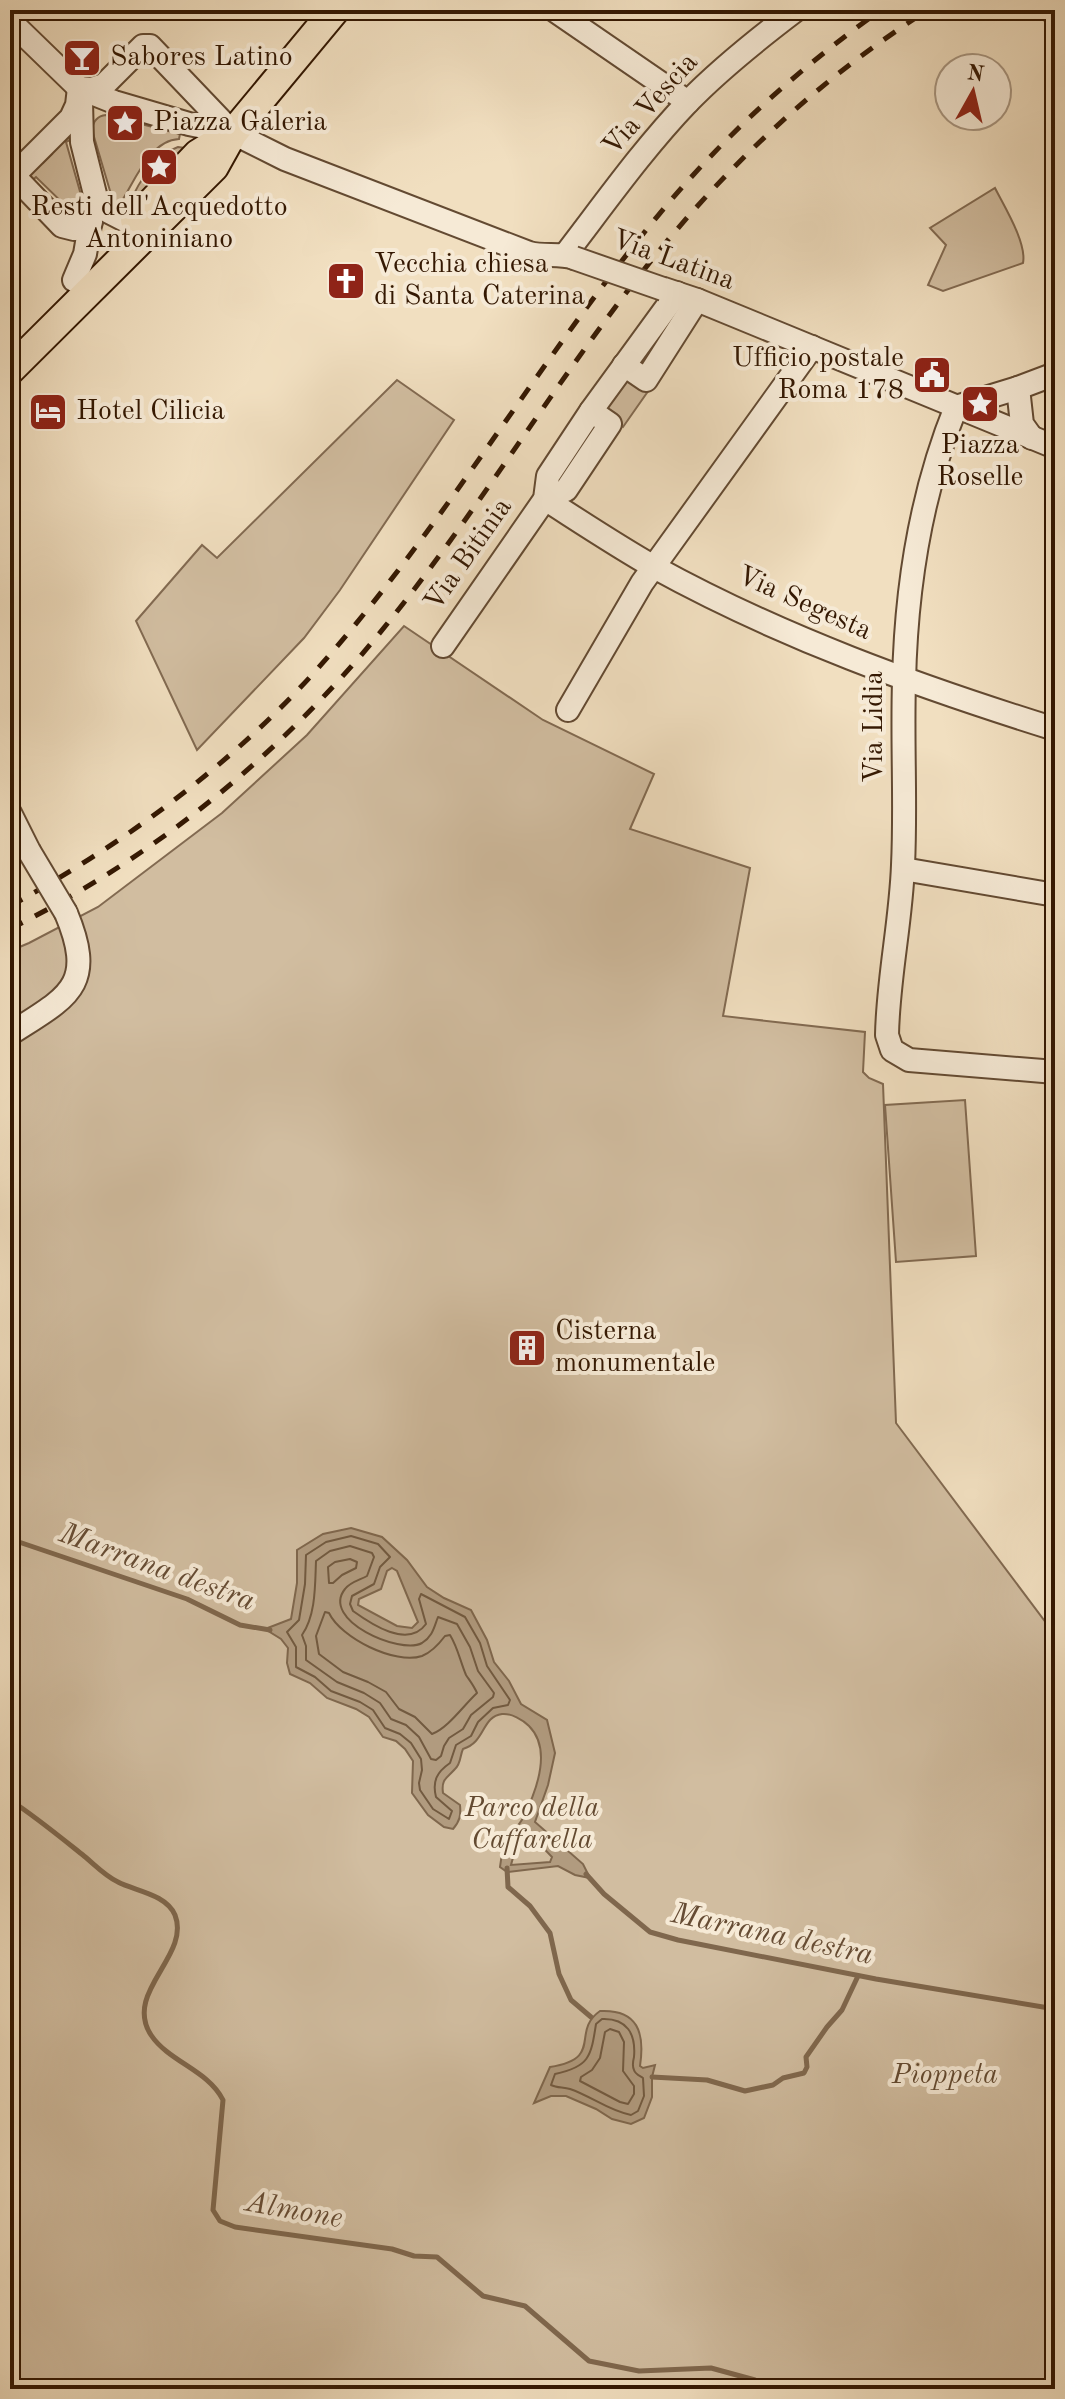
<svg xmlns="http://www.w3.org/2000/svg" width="1065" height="2399" viewBox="0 0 1065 2399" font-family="'Old Standard TT',serif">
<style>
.green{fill:#d1bda0;stroke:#826a51;stroke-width:2}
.water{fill:#b19b7f;stroke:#7f674d;stroke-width:2;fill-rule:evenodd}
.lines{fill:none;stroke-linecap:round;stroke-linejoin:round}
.shore{stroke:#725a40;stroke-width:2}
.stream{stroke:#7f674d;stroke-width:5}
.minor-casing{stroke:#634a32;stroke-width:26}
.major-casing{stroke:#341802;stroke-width:32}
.minor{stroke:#f6ead6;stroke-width:22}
.major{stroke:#f1dfc0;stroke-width:28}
.rail{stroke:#341802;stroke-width:5;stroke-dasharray:14 14;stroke-linecap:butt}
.minor-bridge-casing{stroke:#634a32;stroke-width:26;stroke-linecap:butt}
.minor-bridge{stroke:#f6ead6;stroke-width:22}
.labels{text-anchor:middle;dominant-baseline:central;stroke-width:8;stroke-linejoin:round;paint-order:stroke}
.poi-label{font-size:28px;fill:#341802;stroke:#f6ead6;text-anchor:start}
.street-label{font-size:28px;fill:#341802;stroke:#f6ead6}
.park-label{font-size:28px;font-style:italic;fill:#634a31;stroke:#f6ead6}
.water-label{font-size:30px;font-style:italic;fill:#664c34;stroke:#f6ead6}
</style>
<rect width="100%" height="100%" fill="#f1dfc0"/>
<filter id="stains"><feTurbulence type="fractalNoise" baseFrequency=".0025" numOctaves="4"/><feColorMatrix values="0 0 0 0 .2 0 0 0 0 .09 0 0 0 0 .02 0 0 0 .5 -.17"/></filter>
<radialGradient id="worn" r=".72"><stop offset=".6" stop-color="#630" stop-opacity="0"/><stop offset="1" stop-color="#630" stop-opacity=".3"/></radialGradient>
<g class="green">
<path d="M106,115L180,134L179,139C151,140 136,178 123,199L118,202L113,201L92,130C93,121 97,116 106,115Z"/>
<path d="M68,134L70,140L66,142L83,202H87V214L84,218H63L70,210L36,177L28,184L26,172L39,160L43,163L52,154L49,149Z"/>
<path d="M178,147L185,148L135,203H130C138,182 157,154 178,147Z"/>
<path d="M995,188C1004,206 1027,243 1023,263L943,291L928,285L946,245L930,228Z"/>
<path d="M628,372L651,387L623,427L599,411Z"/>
<path d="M397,380L454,420L340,590L304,638L197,750L136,621L202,545L217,558Z"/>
<path d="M404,626L543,720L654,774L630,829L750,868L723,1016L865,1032L863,1072L869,1078L883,1084L896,1423L1047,1624L1055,1625V2389H10V951L29,943L98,907L222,813L307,735Z"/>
<path d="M965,1100L976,1256L896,1262L885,1105Z"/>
</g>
<g class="water">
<path d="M351,1528L382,1537L407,1560L427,1587L444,1598L471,1610L487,1640L494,1662L509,1681L521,1704L547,1720L555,1753L548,1785L535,1822L583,1864L590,1878L575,1875L558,1866L507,1872L500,1867C501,1859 502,1850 506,1843C510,1834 518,1827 523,1818C536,1792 553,1750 529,1726C523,1720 511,1713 502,1714C481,1717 486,1742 463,1749C460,1755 461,1764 455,1769C447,1778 441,1779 443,1793L460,1805C461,1815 460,1821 453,1829L444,1827L428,1815L412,1793L413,1761L405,1749L396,1741L383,1737L369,1717L356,1709L327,1698L310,1683L290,1674L287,1663L288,1648L281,1639L265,1629L291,1619L297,1583V1550L323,1534ZM392,1568L397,1571L418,1622L412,1628L397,1626L358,1605L359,1599L381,1589L387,1571ZM523,1833L530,1834L552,1857L550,1862L511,1865L517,1843Z"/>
<path d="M600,2011C638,2009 645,2033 640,2066L643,2068L655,2065L652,2077V2097L644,2118L631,2124L612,2119L596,2109L566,2096H551L534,2103L550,2067C605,2058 570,2032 600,2011Z"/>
</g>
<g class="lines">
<g class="shore">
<path d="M351,1536L378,1544L390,1557L380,1567L374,1584L352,1596L350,1604L353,1611C371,1624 408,1649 426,1624L419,1599L421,1594L465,1617L480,1643L487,1666L510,1700L508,1705L493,1708L478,1722L471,1736L456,1745L450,1763C437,1772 432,1781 436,1797L452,1811L449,1819L433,1809L420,1790L419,1783L422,1770L421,1759L411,1743L400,1734L385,1728L373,1710L360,1702L331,1691L315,1677L296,1667V1647L287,1632L299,1620L305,1584L306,1555L326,1542Z"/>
<path d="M350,1546L372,1553L374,1557L367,1576C360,1580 350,1582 345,1589C320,1620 400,1655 422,1643C433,1636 434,1627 438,1617L457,1624L470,1647L478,1671L494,1693L493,1697L471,1715L463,1729L449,1738L444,1746L441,1756L436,1760L431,1759L419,1737L406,1725L391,1719L380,1703L364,1693L337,1682L306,1660V1646L302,1635C316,1615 315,1585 316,1561L330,1551Z"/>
<path d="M350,1559L357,1562L356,1568L342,1575L333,1583H329L328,1567L335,1562Z"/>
<path d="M325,1612L329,1613C341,1638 395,1665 422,1656C432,1652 439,1644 445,1636L450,1635C458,1648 460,1661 466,1675C470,1681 474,1686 477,1693C463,1706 448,1728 432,1734L415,1717L399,1709L386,1692L368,1682L343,1672L319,1654L316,1636Z"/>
<path d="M602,2019C627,2018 636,2034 634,2057C633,2061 632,2066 634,2070C635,2074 640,2076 643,2078L644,2096L638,2111L631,2115C609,2111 591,2096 570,2089C563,2087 557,2088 551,2085L555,2074C589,2067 591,2057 596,2024Z"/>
<path d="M610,2029L619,2032L624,2042L623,2071L634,2086V2094L628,2104L620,2102L580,2081L581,2077L592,2070L600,2058L605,2032Z"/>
</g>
<g class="stream">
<path d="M10,1539L187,1599L240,1625L270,1630"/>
<path d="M10,1800C36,1817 59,1836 84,1856C94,1864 105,1876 118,1882C135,1891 166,1894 175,1915C191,1956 123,1992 151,2035C169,2062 208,2070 223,2100L213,2210L220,2221L235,2227L392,2249L414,2256L437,2257L483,2296L525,2306L589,2361L639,2371L711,2368L755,2380L777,2389"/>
<path d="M507,1868L508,1887L530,1906L550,1933L559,1974L571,2000L591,2017"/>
<path d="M586,1874L604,1894L650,1932L678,1940L876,1979L1055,2009"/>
<path d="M652,2077L707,2080L745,2091L773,2085L783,2078L804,2073L807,2067L806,2057L827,2027L842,2010L858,1976"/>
</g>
<defs>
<g id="minor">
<path d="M554,10L688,102"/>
<path d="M1052,10L1055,15"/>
<path d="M10,21L79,88L114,102L189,124L233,133"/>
<path d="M79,88L92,89L104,85L143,46H150L233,133L285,159L529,253C544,257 560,253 574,258"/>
<path d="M79,88L77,105L71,118L16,173L17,179L62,226L74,229L91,222"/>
<path d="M81,101L82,142L96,198L109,212L148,232"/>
<path d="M565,255C605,203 643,149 688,102C721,68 759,38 796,10"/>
<path d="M74,280L85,254L92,213"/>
<path d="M664,289L697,300L1055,447"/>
<path d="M624,365L646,380L697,300"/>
<path d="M1018,388L1022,424L1032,438"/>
<path d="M956,407C921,493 906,589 904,682C902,743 906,804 903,865C901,922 888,978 887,1035L892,1050L909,1060L1055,1072"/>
<path d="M956,407L1018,388L1055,374"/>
<path d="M545,499C581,522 617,546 654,567C781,637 917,686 1055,729"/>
<path d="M545,499L566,490L610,424L591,411"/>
<path d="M443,646L545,499L548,476L591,411L677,293"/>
<path d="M568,710L642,583L812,347"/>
<path d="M10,813L29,851"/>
<path d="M903,869L1055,895"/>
<path d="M10,1034C67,997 97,987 66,913"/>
</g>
<g id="major">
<path d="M135,220L198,154L232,133"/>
<path d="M10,370L214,167L233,133L335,10"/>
</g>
</defs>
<use href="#minor" class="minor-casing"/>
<use href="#major" class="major-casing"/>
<use href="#minor" class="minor"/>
<use href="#major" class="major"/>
<g class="rail">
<path d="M10,906C121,845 225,770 311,676C443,530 540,356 666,206C729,131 802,66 881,10"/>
<path d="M10,929C145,861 257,774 357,660C469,530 554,379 663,246C739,154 827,74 928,10"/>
</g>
<defs>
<g id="minor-bridge">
<path d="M574,258L663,289"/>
<path d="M29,851L66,913"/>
</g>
</defs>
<use href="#minor-bridge" class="minor-bridge-casing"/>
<use href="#minor-bridge" class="minor-bridge"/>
</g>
<defs>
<symbol id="bar-square" viewBox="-11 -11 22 22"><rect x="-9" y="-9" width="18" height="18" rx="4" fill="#8f2418" stroke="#f6ead6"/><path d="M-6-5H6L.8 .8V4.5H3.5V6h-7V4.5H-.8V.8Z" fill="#fff"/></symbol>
<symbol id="sight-square" viewBox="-11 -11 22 22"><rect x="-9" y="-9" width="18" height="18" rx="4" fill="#8f2418" stroke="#f6ead6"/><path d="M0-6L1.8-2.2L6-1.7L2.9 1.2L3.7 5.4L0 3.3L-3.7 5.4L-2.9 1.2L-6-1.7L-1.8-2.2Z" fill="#fff"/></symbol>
<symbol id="church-square" viewBox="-11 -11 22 22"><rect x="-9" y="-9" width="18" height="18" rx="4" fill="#8f2418" stroke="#f6ead6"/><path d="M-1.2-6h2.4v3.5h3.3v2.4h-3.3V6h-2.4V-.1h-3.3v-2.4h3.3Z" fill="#fff"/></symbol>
<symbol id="civic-square" viewBox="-11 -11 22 22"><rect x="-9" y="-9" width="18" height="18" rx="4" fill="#8f2418" stroke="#f6ead6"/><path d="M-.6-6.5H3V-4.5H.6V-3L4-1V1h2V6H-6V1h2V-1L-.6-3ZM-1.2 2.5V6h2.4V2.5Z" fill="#fff"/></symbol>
<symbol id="hotel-square" viewBox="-11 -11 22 22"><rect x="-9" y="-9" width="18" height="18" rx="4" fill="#8f2418" stroke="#f6ead6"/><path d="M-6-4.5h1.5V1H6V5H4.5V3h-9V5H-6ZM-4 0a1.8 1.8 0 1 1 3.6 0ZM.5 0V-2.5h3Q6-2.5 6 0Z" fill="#fff"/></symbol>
<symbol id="building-square" viewBox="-11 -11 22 22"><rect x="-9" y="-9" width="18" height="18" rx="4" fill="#8f2418" stroke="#f6ead6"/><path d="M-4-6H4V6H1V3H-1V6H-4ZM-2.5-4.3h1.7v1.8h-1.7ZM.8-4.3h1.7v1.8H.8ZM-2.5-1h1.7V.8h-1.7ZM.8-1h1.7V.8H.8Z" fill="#fff"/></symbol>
</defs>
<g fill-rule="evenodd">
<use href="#bar-square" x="60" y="36" width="44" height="44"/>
<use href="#sight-square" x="103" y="101" width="44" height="44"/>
<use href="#sight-square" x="137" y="145" width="44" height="44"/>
<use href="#church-square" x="324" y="259" width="44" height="44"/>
<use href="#civic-square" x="910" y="353" width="44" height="44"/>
<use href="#sight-square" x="958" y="382" width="44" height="44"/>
<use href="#hotel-square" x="26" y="390" width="44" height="44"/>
<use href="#building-square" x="505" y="1326" width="44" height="44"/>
</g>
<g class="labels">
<g class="poi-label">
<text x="110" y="58">Sabores Latino</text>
<text x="153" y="123">Piazza Galeria</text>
<text x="159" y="208" text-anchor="middle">Resti dell'Acquedotto<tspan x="159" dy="32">Antoniniano</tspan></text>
<text x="374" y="265">Vecchia chiesa<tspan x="374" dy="32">di Santa Caterina</tspan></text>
<text x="904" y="359" text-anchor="end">Ufficio postale<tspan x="904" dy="32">Roma 178</tspan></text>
<text x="76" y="412">Hotel Cilicia</text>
<text x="980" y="446" text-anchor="middle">Piazza<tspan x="980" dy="32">Roselle</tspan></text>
<text x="555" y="1332">Cisterna<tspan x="555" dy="32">monumentale</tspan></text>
</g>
<g class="street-label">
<text transform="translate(651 105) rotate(-48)">Via Vescia</text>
<text transform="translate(673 261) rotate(20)">Via Latina</text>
<text transform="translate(469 555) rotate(-55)">Via Bitinia</text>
<text transform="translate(804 604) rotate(24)">Via Segesta</text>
<text transform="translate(875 727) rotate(-90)">Via Lidia</text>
</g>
<g class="park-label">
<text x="532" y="1809">Parco della<tspan x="532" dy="32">Caffarella</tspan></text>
<text x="945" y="2076">Pioppeta</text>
</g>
<g class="water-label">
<text transform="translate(157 1568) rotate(20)">Marrana destra</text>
<text transform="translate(772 1935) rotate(12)">Marrana destra</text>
<text transform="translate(294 2211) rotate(10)">Almone</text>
</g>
</g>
<rect width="1065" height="2399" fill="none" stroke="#f1dfc0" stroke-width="40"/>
<rect x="12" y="12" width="1041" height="2375" fill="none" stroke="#341802" stroke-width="4"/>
<rect x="20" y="20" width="1025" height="2359" fill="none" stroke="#341802" stroke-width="2"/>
<g transform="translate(973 92) rotate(8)"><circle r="38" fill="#f6ead6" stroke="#a89681" stroke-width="2"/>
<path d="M0-6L14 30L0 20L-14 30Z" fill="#8f2418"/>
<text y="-12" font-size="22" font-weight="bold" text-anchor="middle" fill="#341802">N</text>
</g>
<rect width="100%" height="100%" filter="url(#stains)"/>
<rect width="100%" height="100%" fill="url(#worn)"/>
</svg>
